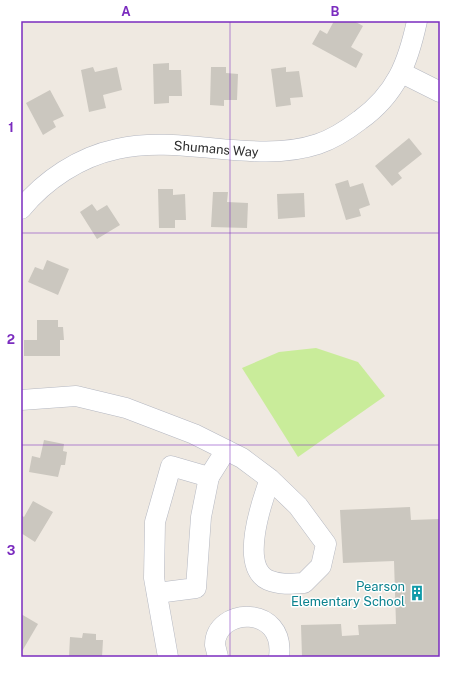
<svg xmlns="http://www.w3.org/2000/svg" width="461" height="678" viewBox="0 0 461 678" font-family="'Public Sans',sans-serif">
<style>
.pitch{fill:#c9ec9a}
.building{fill:#cbc7bf}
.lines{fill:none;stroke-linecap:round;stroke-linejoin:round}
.minor-casing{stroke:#b4b7c1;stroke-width:21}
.minor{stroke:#fff;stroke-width:20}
.grid{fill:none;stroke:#7b2cbf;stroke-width:1;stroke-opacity:0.55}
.labels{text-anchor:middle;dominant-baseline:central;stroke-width:3;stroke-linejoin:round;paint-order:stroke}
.street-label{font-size:13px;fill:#2e2e2e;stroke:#fff}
.culture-label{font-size:13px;fill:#0d838f;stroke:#fff;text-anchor:end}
.neatline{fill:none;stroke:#7b2cbf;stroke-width:1.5}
.grid-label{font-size:13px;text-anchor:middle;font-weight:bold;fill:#7b2cbf}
</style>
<rect width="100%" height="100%" fill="#efe9e1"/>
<path class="pitch" d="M316,348L358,362L385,396L298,457L242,368L279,352Z"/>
<g class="building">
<path d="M334,21H354L363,26L351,47L363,54L356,68L312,44L320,30L327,34Z"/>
<path d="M169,63V70H181L182,96H169V103L154,104L153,64Z"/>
<path d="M93,67L95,72L117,67L122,90L103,95L106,108L89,112L81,70Z"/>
<path d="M211,67H226V73L238,74L237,100H224V106L210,105Z"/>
<path d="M286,67V72L299,71L303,97L290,98L291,105L276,107L271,69Z"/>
<path d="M50,90L64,116L53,121L56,127L43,135L26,103Z"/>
<path d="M409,138L422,154L398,173L402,178L392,186L375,166Z"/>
<path d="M348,180L350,187L363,183L370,205L359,209L361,216L346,220L335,184Z"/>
<path d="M158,189H173V195L185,194L186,220H175V228H159Z"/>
<path d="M213,192H228L227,202L248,203L247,228L211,227Z"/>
<path d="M304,193L305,217L278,219L277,194Z"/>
<path d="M92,204L97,211L107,205L120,225L97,239L80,212Z"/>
<path d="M47,260L69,269L58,295L28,282L35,267L43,270Z"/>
<path d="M37,320H58V327H63L64,340H60V356H24V340H37Z"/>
<path d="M44,440L64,444L63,451L67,452L65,465H61L58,477L29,472L32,456L40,458Z"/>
<path d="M33,501L53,512L35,542L21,533V515L24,517Z"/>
<path d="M410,507L411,520L440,519V657H302L301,625L341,624L342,636L359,635L358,625L396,624L394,561L343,563L340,510Z"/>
<path d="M21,614L38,624L21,653Z"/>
<path d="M83,633L96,634V640H103L102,657H69L70,637L82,638Z"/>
</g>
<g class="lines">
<defs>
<g id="minor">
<path d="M402,73L440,92"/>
<path id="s1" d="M21,209C45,180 79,157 117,149C182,134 255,165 318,144C333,139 347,130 360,120C396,94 408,63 417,21"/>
<path d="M21,400L76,396L126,408L194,434L242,458L270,479L298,506L326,544L321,566L304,583C291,584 280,585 268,580C239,566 262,501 270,479"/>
<path d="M157,593L196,588L201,517L209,477"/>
<path d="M168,657L154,578L155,522L171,466L209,477L226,450"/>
<path d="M218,657C217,653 216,649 215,645C215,607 286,604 279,657"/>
</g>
</defs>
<use href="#minor" class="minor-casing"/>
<use href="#minor" class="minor"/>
</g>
<path class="grid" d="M230,21V657M21,233H440M21,445H440"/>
<defs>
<symbol id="building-bare" viewBox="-9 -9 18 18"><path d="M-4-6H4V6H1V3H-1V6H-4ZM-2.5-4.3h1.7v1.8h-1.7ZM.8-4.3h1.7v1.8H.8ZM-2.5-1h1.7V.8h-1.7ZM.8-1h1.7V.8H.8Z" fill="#0f9aa8" stroke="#fff" stroke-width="2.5" paint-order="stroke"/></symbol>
</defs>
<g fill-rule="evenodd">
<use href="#building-bare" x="406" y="582" width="22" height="22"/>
</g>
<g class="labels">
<g class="street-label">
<text stroke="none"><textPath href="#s1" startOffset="215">Shumans Way</textPath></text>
</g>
<g class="culture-label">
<text x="405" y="586">Pearson<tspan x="405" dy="15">Elementary School</tspan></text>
</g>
</g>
<rect width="461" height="678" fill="none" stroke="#ffffff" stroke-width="44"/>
<rect x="22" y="22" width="417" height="634" class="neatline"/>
<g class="grid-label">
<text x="126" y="16">A</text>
<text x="335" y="16">B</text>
<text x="11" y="132">1</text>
<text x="11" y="344">2</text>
<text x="11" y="555">3</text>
</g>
</svg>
